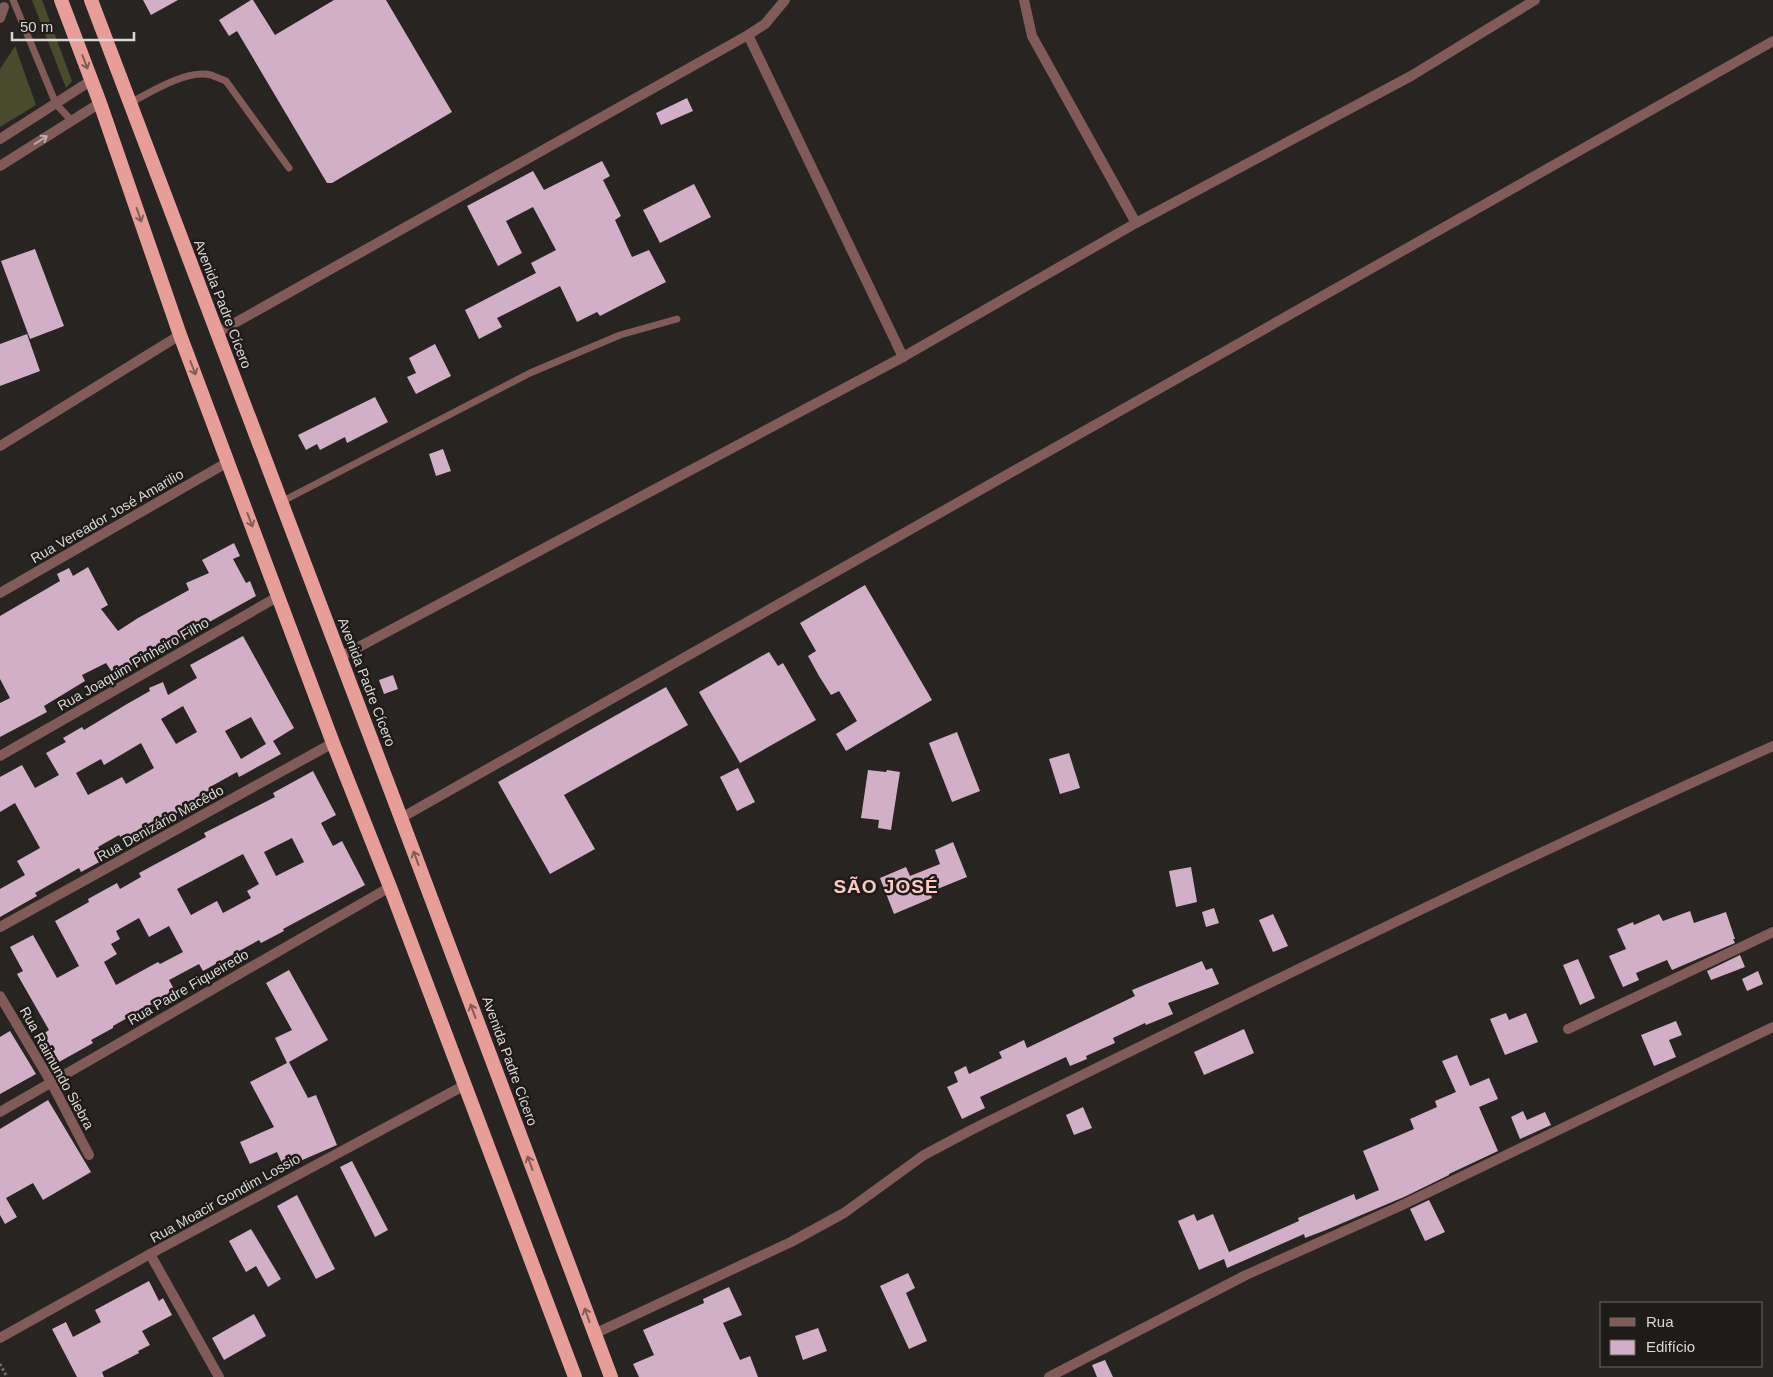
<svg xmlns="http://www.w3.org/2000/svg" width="1773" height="1377" viewBox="0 0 1773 1377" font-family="Arial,sans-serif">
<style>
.green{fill:#494b2c}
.building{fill:#d1b0c7;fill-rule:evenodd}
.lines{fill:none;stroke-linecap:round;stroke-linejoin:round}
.path{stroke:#716e6c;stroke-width:3;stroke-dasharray:2.5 2.5;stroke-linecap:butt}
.service{stroke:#815b58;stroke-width:7}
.pedestrian{stroke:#815b58;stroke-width:10}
.minor{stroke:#815b58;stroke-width:10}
.trunk{stroke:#e89e98;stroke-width:14}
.oneway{stroke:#835c58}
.oneway2{stroke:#bbacaa}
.labels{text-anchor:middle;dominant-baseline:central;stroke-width:5;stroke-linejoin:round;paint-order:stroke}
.street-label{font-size:14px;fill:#dad8d6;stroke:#1e1b19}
.district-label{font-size:19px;font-weight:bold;letter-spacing:1px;fill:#fdc9c4;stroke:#1e1b19}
</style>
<rect width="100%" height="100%" fill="#282422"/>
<g class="green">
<path d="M32,0H42L72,81L66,88Z"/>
<path d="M15,46L36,105L0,127V69Z"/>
</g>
<g class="building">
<path d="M143,0H178L151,15Z"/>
<path d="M251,0H253L275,35L334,0H386L452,112L332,183H327L237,31L229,36L219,20Z"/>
<path d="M687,98L693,111L661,125L656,113Z"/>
<path d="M602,161L610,176L603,180L621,216L615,220L632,257L649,250L666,282L600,316L597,312L577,322L560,286L497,318L502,327L479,339L465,310L536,273L531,263L556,250L533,207L506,221L522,253L498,266L467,206L533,171L544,190Z"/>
<path d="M694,184L711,217L660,243L643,210Z"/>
<path d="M35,249L64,326L30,339L1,261Z"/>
<path d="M27,334L40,371L0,386V344Z"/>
<path d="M435,344L451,376L416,394L407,377L416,373L409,358Z"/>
<path d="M375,397L388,422L347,443L345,437L320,450L317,444L306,450L298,435Z"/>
<path d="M443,449L451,471L436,476L429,454Z"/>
<path d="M234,543L240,556L233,559L246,583L250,581L256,596L114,675L106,663L82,675L85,681L44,706L47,712L0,737V703L10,698L0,679V616L60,581L57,574L69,568L73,576L88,567L108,605L101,609L118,631L138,618L189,590L186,583L209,573L202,560Z"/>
<path d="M865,585L932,700L846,751L836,734L857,721L839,691L831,695L819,676L808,656L816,651L800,623Z"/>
<path d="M243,636L294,728L273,741L281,754L239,777L237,772L210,787L213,793L124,843L119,835L98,847L105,859L81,872L79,868L35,893L37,896L0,917V889L25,875L17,861L40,848L15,803L0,812V777L22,765L35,788L59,775L46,753L66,742L63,738L82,727L84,730L127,704L150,691L149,688L163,682L168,695L197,678L190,665ZM183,706L197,732L176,744L161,719ZM251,717L266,744L241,759L225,731ZM141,743L154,768L126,784L122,777L88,795L76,773L101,759L104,765Z"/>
<path d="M769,652L778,666L783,663L816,720L740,763L699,692Z"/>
<path d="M393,675L398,689L384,694L379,680Z"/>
<path d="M666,687L688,725L564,795L595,849L550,874L498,782Z"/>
<path d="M957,732L980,791L952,802L929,743Z"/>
<path d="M1069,753L1080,788L1060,794L1049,759Z"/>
<path d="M738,768L755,802L737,811L720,777Z"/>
<path d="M868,770L886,772L887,770L900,772L891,830L878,828L879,820L861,818Z"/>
<path d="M313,771L336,815L321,823L333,846L342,841L365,885L283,929L284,931L261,943L259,940L203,971L199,964L169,980L175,991L113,1026V1028L91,1040L93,1043L59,1062L43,1034L49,1030L17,974L23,971L10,947L33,935L57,978L79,966L55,921L89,902L88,899L117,883L120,889L141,877L139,873L206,837L204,833L275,797L273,793ZM292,838L304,862L276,876L264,852ZM243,854L259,884L247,891L251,898L223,913L217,901L191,915L177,889ZM139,918L149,937L169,926L183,952L160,964L158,962L116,985L104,962L117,954L111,944L120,939L116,931Z"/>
<path d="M953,842L967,877L930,892L932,898L894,914L880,878L906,867L910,876L940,864L935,850Z"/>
<path d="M1191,867L1197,902L1176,907L1169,871Z"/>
<path d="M1214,908L1219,923L1206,927L1202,912Z"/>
<path d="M1690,911L1694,923L1726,912L1735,939H1733L1735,943L1672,970L1667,960L1636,973L1639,980L1623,987L1609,956L1626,949L1617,929L1633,922L1634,925L1659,914L1663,921Z"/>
<path d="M1273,914L1288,946L1273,952L1259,920Z"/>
<path d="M1740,955L1745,967L1711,980L1707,971Z"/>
<path d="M1578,959L1595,998L1580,1005L1563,965Z"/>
<path d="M1202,961L1206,970L1212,968L1219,984L1168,1003L1173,1014L1146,1025L1145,1023L1113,1038L1115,1043L1086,1056L1087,1059L1070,1066L1066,1057L980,1097L985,1108L962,1119L947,1087L958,1082L954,1072L966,1066L969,1074L1002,1058L999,1052L1024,1040L1027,1048L1135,996L1132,990Z"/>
<path d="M289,970L328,1040L289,1062L308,1098L316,1095L337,1145L284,1168L277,1152L250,1164L240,1142L274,1127L250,1082L287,1063L275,1038L292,1030L266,983Z"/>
<path d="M1758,971L1763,984L1747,991L1742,979Z"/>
<path d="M1506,1013L1509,1020L1526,1013L1538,1042L1505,1055L1490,1019Z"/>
<path d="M1676,1021L1682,1035L1669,1040L1676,1057L1654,1066L1641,1035Z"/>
<path d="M1244,1029L1254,1053L1204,1075L1194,1052Z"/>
<path d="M10,1031L36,1074L0,1094V1037Z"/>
<path d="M1457,1055L1470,1086L1489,1078L1498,1099L1479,1107L1498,1151L1449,1174V1175L1404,1197L1326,1230L1305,1238L1304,1234L1227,1268L1224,1259L1199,1270L1178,1221L1194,1214L1197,1221L1213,1214L1229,1252L1299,1221L1298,1218L1354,1194L1356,1200L1379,1190L1363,1151L1414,1129L1410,1119L1437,1107L1435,1101L1456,1092L1442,1061Z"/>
<path d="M48,1100L91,1172L43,1200L33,1183L6,1198L17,1217L5,1224L0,1215V1129Z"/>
<path d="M1083,1107L1092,1128L1074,1135L1066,1115Z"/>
<path d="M1523,1111L1527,1120L1545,1112L1551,1125L1520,1139L1511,1117Z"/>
<path d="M352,1161L388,1230L375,1237L340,1167Z"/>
<path d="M297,1195L335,1269L316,1279L277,1206Z"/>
<path d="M1429,1200L1445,1232L1425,1241L1410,1209Z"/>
<path d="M251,1229L281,1279L268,1287L256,1266L246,1272L229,1241Z"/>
<path d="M908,1273L915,1288L906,1293L927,1341L909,1349L880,1286Z"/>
<path d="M149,1281L159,1301L163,1298L172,1315L142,1331L150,1345L138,1351L139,1353L102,1372L104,1377H77L52,1329L66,1322L73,1337L101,1322L95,1310Z"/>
<path d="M729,1287L742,1315L723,1323L740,1360L750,1356L758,1377H639L633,1364L654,1355L643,1330L704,1303L703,1299Z"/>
<path d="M254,1314L266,1336L224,1360L212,1338Z"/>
<path d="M818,1328L827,1351L803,1360L795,1336Z"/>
<path d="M1105,1360L1113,1377H1097L1092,1365Z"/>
</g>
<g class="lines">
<path class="path" d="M0,1364L7,1377"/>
<g class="service">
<path d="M13,0L56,104L72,121"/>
<path d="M130,103C151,92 187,69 211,75C216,77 221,79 226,81L289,168"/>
<path d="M281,502L530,373L620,335L677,319"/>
</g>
<path class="pedestrian" d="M0,18L4,7"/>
<g class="minor">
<path d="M1024,0L1032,36L1136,223"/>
<path d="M748,35L903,357"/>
<path d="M0,139L92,80"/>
<path d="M0,166L100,103"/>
<path d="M217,333L748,35L765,24L785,0"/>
<path d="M0,446L180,335"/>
<path d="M0,593L228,462"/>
<path d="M340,657L903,357L1136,223L1411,76L1535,0"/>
<path d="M0,756L279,596"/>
<path d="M401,818L1773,41"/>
<path d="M0,927L333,743"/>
<path d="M0,996L51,1082L89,1155"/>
<path d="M1568,1029L1773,932"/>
<path d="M0,1112L390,887"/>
<path d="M150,1254L219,1377"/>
<path d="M594,1334L791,1242L844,1213L924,1155L973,1129C1238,998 1503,867 1773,746"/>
<path d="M0,1338L150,1254L465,1085"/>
<path d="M1049,1377L1246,1275L1398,1207L1773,1027"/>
</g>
<g class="trunk">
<path d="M61,0L100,103L180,335L333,743L390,887L575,1377"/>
<path d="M91,0L401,818L611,1377"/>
</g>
</g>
<defs><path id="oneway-shaft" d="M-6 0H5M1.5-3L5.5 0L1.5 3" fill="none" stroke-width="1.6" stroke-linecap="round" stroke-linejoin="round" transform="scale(1.25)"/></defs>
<g class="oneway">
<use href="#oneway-shaft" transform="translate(85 62) rotate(69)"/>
<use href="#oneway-shaft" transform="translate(139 215) rotate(71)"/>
<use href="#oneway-shaft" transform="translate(193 368) rotate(69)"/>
<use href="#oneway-shaft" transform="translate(250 520) rotate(69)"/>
<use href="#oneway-shaft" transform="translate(416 858) rotate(-110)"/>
<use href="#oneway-shaft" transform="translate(473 1011) rotate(-110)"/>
<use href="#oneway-shaft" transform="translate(530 1163) rotate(-110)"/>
<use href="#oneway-shaft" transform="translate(587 1315) rotate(-110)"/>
</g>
<use class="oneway2" href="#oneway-shaft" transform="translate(41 140) rotate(-32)"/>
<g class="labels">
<g class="street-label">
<text transform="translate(223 304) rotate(69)">Avenida Padre Cícero</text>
<text transform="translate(107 516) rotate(-30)">Rua Vereador José Amarilio</text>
<text transform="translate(133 664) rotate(-30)">Rua Joaquim Pinheiro Filho</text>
<text transform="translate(367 682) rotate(69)">Avenida Padre Cícero</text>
<text transform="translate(160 823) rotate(-29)">Rua Denizário Macêdo</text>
<text transform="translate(188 987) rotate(-30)">Rua Padre Fiqueiredo</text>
<text transform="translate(510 1061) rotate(70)">Avenida Padre Cícero</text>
<text transform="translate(57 1068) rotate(61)">Rua Raimundo Siebra</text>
<text transform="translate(225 1198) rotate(-29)">Rua Moacir Gondim Lossio</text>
</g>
<g class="district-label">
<text x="886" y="886">SÃO JOSÉ</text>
</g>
</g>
<rect x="1600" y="1302" width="162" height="65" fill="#1e1b19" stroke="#696765"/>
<rect x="1610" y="1318" width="25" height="8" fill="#815b58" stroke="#696765"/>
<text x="1646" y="1327" font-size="15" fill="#dad8d6">Rua</text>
<rect x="1610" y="1340" width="25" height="15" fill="#d1b0c7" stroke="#696765"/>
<text x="1646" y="1352" font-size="15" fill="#dad8d6">Edifício</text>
<path d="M12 32v8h122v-8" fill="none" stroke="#dad8d6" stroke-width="2.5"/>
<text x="20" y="32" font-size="15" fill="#dad8d6" stroke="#1e1b19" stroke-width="4" paint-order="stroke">50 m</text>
</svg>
